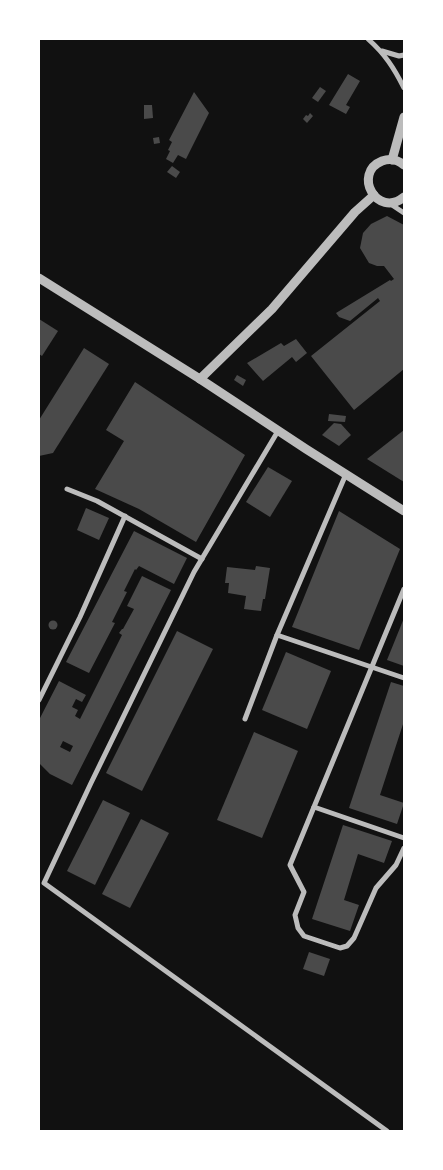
<svg xmlns="http://www.w3.org/2000/svg" width="443" height="1170" viewBox="0 0 443 1170" font-family="'DejaVu Sans',sans-serif">
<style>
.building{fill:#4a4a4a;fill-rule:evenodd}
.lines{fill:none;stroke-linecap:round;stroke-linejoin:round}
.minor{stroke:#bcbcbc;stroke-width:5}
.tertiary{stroke:#bcbcbc;stroke-width:9}
</style>
<rect width="100%" height="100%" fill="#111"/>
<g class="building">
<path d="M348,74L360,81L346,105L350,107L346,114L329,105Z"/>
<path d="M320,87L326,91L318,102L312,98Z"/>
<path d="M194,92L209,113L186,159L178,155L173,163L166,159L170,151L168,150L172,142L169,140Z"/>
<path d="M144,105H152L153,118L144,119Z"/>
<path d="M310,113L313,116L307,123L303,119L306,115L308,116Z"/>
<path d="M159,137L160,143L154,144L153,138Z"/>
<path d="M172,166L180,172L176,178L167,172Z"/>
<path d="M387,216L404,225V369L354,410L311,356L380,301L378,298L350,321L339,317L336,313L390,280L391,281L394,279L384,266H377L369,263L360,248L363,233L371,224Z"/>
<path d="M39,319L58,331L42,356L39,354Z"/>
<path d="M296,339L307,353L296,362L292,357L263,381L247,363L281,343L284,346Z"/>
<path d="M84,348L109,364L53,453L39,456V420Z"/>
<path d="M237,375L246,380L243,386L234,380Z"/>
<path d="M135,382L245,455L196,542L139,509L95,489L124,441L106,430Z"/>
<path d="M329,414L346,416L345,422L328,421Z"/>
<path d="M334,423L341,424L351,435L339,446L322,435Z"/>
<path d="M404,430V482L367,459Z"/>
<path d="M268,467L292,481L270,517L246,502Z"/>
<path d="M86,508L109,518L99,540L77,530Z"/>
<path d="M339,511L400,549L359,650L292,627Z"/>
<path d="M134,531L187,558L174,584L139,566L136,570L135,569L124,591L127,592L112,622L115,623L89,673L66,662Z"/>
<path d="M256,566L270,568L265,599H263L261,611L244,609L246,596L228,593L229,583H225L227,567L255,570Z"/>
<path d="M142,576L171,590L72,785L50,774L39,763V720L59,681L86,695L82,702L76,699L72,707L78,710L75,716L80,719L122,635L119,633L122,629H123L134,609L127,606ZM63,741L73,746L70,752L60,747Z"/>
<path d="M404,618V666L387,660Z"/>
<circle cx="53" cy="625" r="4.5"/>
<path d="M177,631L213,649L142,791L106,773Z"/>
<path d="M286,652L331,671L307,729L262,710Z"/>
<path d="M391,682L404,686V721L380,795L404,803L397,824L349,808Z"/>
<path d="M254,732L298,751L262,838L217,820Z"/>
<path d="M103,800L130,813L95,885L67,871Z"/>
<path d="M141,819L169,833L130,908L102,894Z"/>
<path d="M343,825L392,841L384,863L358,854L344,900L359,905L350,931L312,919Z"/>
<path d="M309,952L330,959L324,976L303,969Z"/>
</g>
<g class="lines">
<g class="minor">
<path d="M368,39C385,54 394,68 404,88"/>
<path d="M382,51L399,56L404,55"/>
<path d="M389,203L404,213"/>
<path d="M278,431L194,572L91,783L44,883L387,1131"/>
<path d="M67,489L97,501L202,559"/>
<path d="M404,589L290,865L304,892L295,915L298,928L304,936L340,948L347,946L354,938L376,888L396,865L404,848"/>
<path d="M277,635L404,678"/>
<path d="M39,700L80,617L125,516"/>
<path d="M245,719L277,635L346,474"/>
<path d="M314,807L404,838"/>
</g>
<g class="tertiary">
<path d="M392,160L404,117"/>
<path d="M404,165C398,160 390,158 382,161C352,173 377,219 404,197"/>
<path d="M39,278L200,379L306,449L404,511"/>
<path d="M200,379L272,309L355,212L374,195"/>
</g>
</g>
<rect width="443" height="1170" fill="none" stroke="#ffffff" stroke-width="80"/>
</svg>
